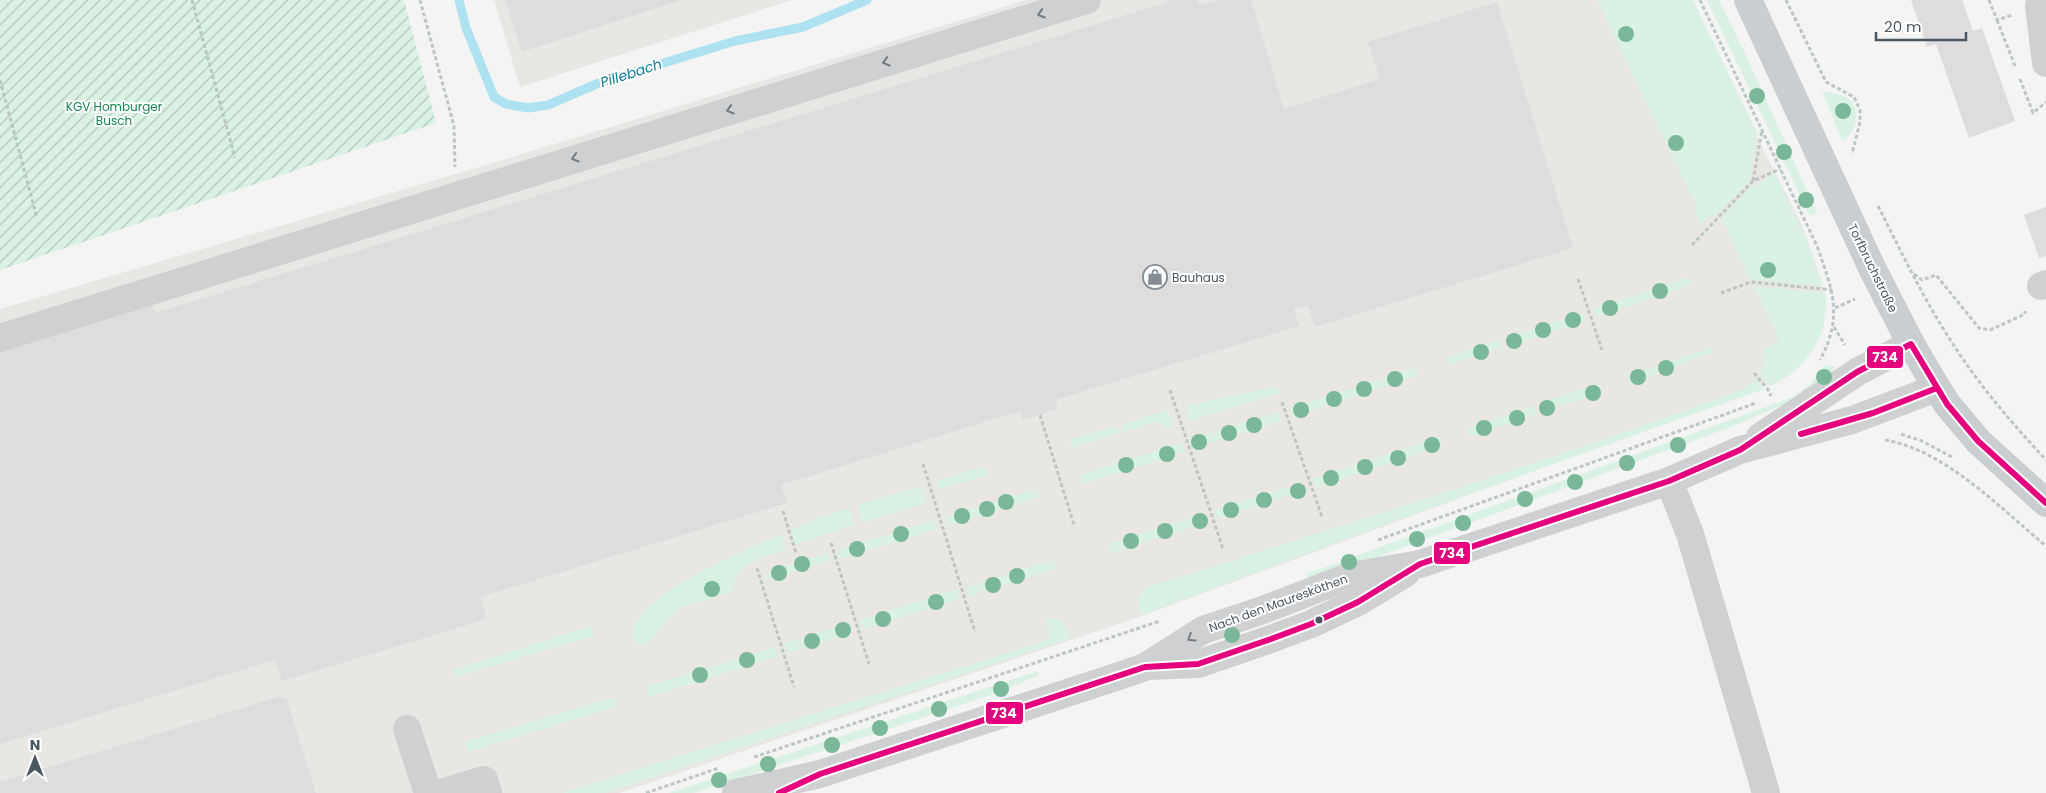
<svg xmlns="http://www.w3.org/2000/svg" width="2046" height="793" viewBox="0 0 2046 793" font-family="Poppins,sans-serif">
<style>
.commercial{fill:#e8e7e3}
.grass{fill:#d9f2e3}
.garden{fill:url(#garden-furrows)}
.lines{fill:none;stroke-linecap:round;stroke-linejoin:round}
.stream{stroke:#aee2f0;stroke-width:9}
.building{fill:#ddddde}
.path{stroke:#bcc7c4;stroke-width:3;stroke-dasharray:4 2.5;stroke-linecap:butt}
.minor{stroke:#ced0d2;stroke-width:28}
.major{stroke:#caced1;stroke-width:28}
.bus-1-casing{stroke:#fff;stroke-width:10}
.bus-1{stroke:#e5007d;stroke-width:6}
.tree{fill:#7ab899}
.oneway{stroke:#727b83}
.bus-dot{fill:#4a5661;stroke:#fff;stroke-width:2}
.labels{text-anchor:middle;dominant-baseline:central;stroke-width:4;stroke-linejoin:round;paint-order:stroke}
.park-label{font-size:12px;fill:#17864f;stroke:#fff}
.street-label{font-size:12px;fill:#4a5661;stroke:#fff}
.poi-label{font-size:12px;fill:#4a5661;stroke:#fff;text-anchor:start}
.water-label{font-size:14px;font-style:italic;fill:#0c7c9b;stroke:#fff}
.line-badge{stroke:#fff;stroke-width:2}
.badge-label{font-size:14px;text-anchor:middle;font-weight:bold;fill:#fff}
</style>
<defs>
<pattern id="garden-furrows" width="10" height="10" patternUnits="userSpaceOnUse" patternTransform="scale(1.25)"><rect width="10" height="10" fill="#d9f2e3"/><path d="M-1 1l2-2M0 10L10 0M9 11l2-2" fill="none" stroke="#b2c7bb"/></pattern>
</defs>
<rect width="100%" height="100%" fill="#f4f4f4"/>
<g class="commercial">
<path d="M494,0H792L520,87Z"/>
<path d="M1026,0H1691L1766,155L1802,225L1822,282L1825,311L1812,349L1785,378L1136,618L619,793H0V309L489,164Z"/>
</g>
<g class="grass">
<path d="M1597,0H1693L1757,133L1749,181L1716,215L1710,216L1700,225L1695,212L1698,209Z"/>
<path d="M1707,0H1719L1745,53L1817,213L1810,216Z"/>
<path d="M1823,92C1832,93 1842,93 1850,100C1862,112 1856,134 1842,141Z"/>
<path d="M1775,174L1806,239L1823,286L1750,279L1722,218L1750,188Z"/>
<path d="M1689,277L1692,284L1597,317L1594,309Z"/>
<path d="M1754,286L1826,293C1826,305 1826,320 1822,331C1813,356 1794,376 1770,386L1760,374L1766,359L1763,350L1780,340Z"/>
<path d="M1583,313L1585,321L1512,345L1509,337Z"/>
<path d="M1499,340L1502,347L1448,365L1445,358Z"/>
<path d="M1711,348L1713,352L1629,384L1627,376Z"/>
<path d="M1825,365L1835,367L1830,376L1804,396L1731,427L1309,582L1306,574L1793,397C1806,388 1817,379 1825,365Z"/>
<path d="M1416,368L1419,375L1292,417L1289,409Z"/>
<path d="M1755,381L1759,382L1764,389L1392,522L1141,615C1137,602 1136,596 1147,587L1206,569C1387,511 1568,455 1746,388Z"/>
<path d="M1599,384L1602,393L1546,411L1543,402Z"/>
<path d="M1272,387L1282,392L1190,421L1186,406Z"/>
<path d="M1534,406L1537,414L1470,436L1467,428Z"/>
<path d="M1168,410L1173,427L1168,428L1157,422L1123,432L1121,425Z"/>
<path d="M1278,412L1281,421L1195,447L1193,439Z"/>
<path d="M1116,426L1119,433L1072,448L1069,440Z"/>
<path d="M1440,437L1443,445L1315,488L1312,479Z"/>
<path d="M1182,443L1185,452L1083,484L1080,475Z"/>
<path d="M985,466L988,475L940,489L937,481Z"/>
<path d="M1301,483L1303,491L1218,518L1216,510Z"/>
<path d="M921,486L926,503L862,523L857,505Z"/>
<path d="M1036,489L1039,497L948,526L946,517Z"/>
<path d="M849,508L854,525L796,544L791,530L821,517Z"/>
<path d="M1204,514L1207,522L1111,553L1108,544Z"/>
<path d="M934,520L937,529L840,559L838,550Z"/>
<path d="M781,534L787,549C767,557 729,564 733,592L679,608L645,646C638,644 633,642 633,634C637,593 747,550 781,534Z"/>
<path d="M827,553L830,561L765,581V576L769,571Z"/>
<path d="M1053,560L1055,569L969,596L967,587Z"/>
<path d="M957,589L960,599L863,629L860,620Z"/>
<path d="M1057,618C1066,622 1067,629 1071,638L606,793H562L1051,639L1045,619Z"/>
<path d="M850,623L852,632L788,653L785,643Z"/>
<path d="M591,626L594,636L455,677L453,670Z"/>
<path d="M775,647L778,656L649,697L646,687Z"/>
<path d="M1038,671L1039,675L1003,691L694,793H669Z"/>
<path d="M614,697L618,706L468,752L465,742Z"/>
</g>
<path class="garden" d="M0,0H404L436,123L0,270Z"/>
<g class="lines">
<path class="stream" d="M459,0L466,28L494,97L506,104L528,108L548,105L599,83L735,41L803,27L867,0"/>
</g>
<g class="building">
<path d="M505,0H681L522,52Z"/>
<path d="M1167,0H1197L1199,5L1218,0H1251L1284,109L1380,79L1368,42L1497,2L1573,248L1315,327L1308,305L1294,309L1299,326L1055,400L1058,409L1023,420L1020,411L781,485L787,503L480,597L487,619L282,681L275,660L0,744V341L149,296L155,313L1168,2Z"/>
<path d="M1911,0H1962L1973,31L1982,28L2015,121L1969,138L1936,44L1927,47Z"/>
<path d="M2046,207V256L2039,258L2024,215Z"/>
<path d="M281,696L282,698L286,697L316,793H0V782Z"/>
</g>
<g class="lines">
<g class="path">
<path d="M192,0L235,158"/>
<path d="M420,0L454,126L455,167"/>
<path d="M1700,0L1817,246C1832,289 1844,316 1820,360"/>
<path d="M1786,0L1826,82L1854,97L1860,110V122L1852,154"/>
<path d="M1989,0L1997,20L2012,15"/>
<path d="M1997,20L2015,66"/>
<path d="M2020,79L2033,113L2046,102"/>
<path d="M0,80L37,218"/>
<path d="M1753,181L1762,130"/>
<path d="M1878,206C1901,251 1923,298 1951,341C1978,384 2011,422 2046,460"/>
<path d="M1692,245L1753,181L1780,169"/>
<path d="M1914,274L1922,280L1936,275L1979,328L1990,330L2025,314V311"/>
<path d="M1578,279L1602,350"/>
<path d="M1721,293L1751,282L1832,290"/>
<path d="M1835,308L1855,299"/>
<path d="M1834,327L1845,345"/>
<path d="M1754,373L1767,388L1771,396"/>
<path d="M1170,390L1223,549"/>
<path d="M1282,402L1322,517"/>
<path d="M1040,415L1074,525"/>
<path d="M1901,434L1922,441L1952,457"/>
<path d="M1885,440C1945,450 2000,508 2046,546"/>
<path d="M923,464L975,632"/>
<path d="M783,511L796,553"/>
<path d="M1378,540L1756,403"/>
<path d="M831,543L869,664"/>
<path d="M757,568L794,687"/>
<path d="M754,757L1160,621"/>
<path d="M646,793L719,768"/>
</g>
<g class="minor">
<path d="M2046,4L2039,6L2046,63"/>
<path d="M2041,286L2046,284"/>
<path d="M0,338L1087,0"/>
<path d="M1760,437L1857,372L1911,344"/>
<path d="M1669,481L1690,534L1766,793"/>
<path d="M1149,666L1198,664L1271,639L1311,624L1358,602L1406,573"/>
<path d="M407,729L428,793"/>
<path d="M441,793L484,780L488,793"/>
<path d="M736,793L820,774L1119,676L1145,667L1203,630L1260,611L1351,576L1420,564L1669,481L1740,450L1852,420L1937,388"/>
</g>
<path class="major" d="M1748,0L1872,268L1911,344L1937,388L1947,404L1978,441L2046,503"/>
<defs>
<g id="bus-1">
<path d="M1801,434L1873,413L1937,388"/>
<path d="M779,793L820,774L1145,667L1198,664L1271,639L1311,624L1358,602L1420,564L1669,481L1740,450L1857,372L1911,344L1947,404L1978,441L2046,503"/>
</g>
</defs>
<use href="#bus-1" class="bus-1-casing"/>
<use href="#bus-1" class="bus-1"/>
</g>
<g class="tree">
<circle cx="1626" cy="34" r="8"/>
<circle cx="1757" cy="96" r="8"/>
<circle cx="1843" cy="111" r="8"/>
<circle cx="1676" cy="143" r="8"/>
<circle cx="1784" cy="152" r="8"/>
<circle cx="1806" cy="200" r="8"/>
<circle cx="1768" cy="270" r="8"/>
<circle cx="1660" cy="291" r="8"/>
<circle cx="1610" cy="308" r="8"/>
<circle cx="1573" cy="320" r="8"/>
<circle cx="1543" cy="330" r="8"/>
<circle cx="1514" cy="341" r="8"/>
<circle cx="1481" cy="352" r="8"/>
<circle cx="1666" cy="368" r="8"/>
<circle cx="1638" cy="377" r="8"/>
<circle cx="1824" cy="377" r="8"/>
<circle cx="1395" cy="379" r="8"/>
<circle cx="1364" cy="389" r="8"/>
<circle cx="1593" cy="393" r="8"/>
<circle cx="1334" cy="399" r="8"/>
<circle cx="1547" cy="408" r="8"/>
<circle cx="1301" cy="410" r="8"/>
<circle cx="1517" cy="418" r="8"/>
<circle cx="1254" cy="425" r="8"/>
<circle cx="1484" cy="428" r="8"/>
<circle cx="1229" cy="433" r="8"/>
<circle cx="1199" cy="442" r="8"/>
<circle cx="1432" cy="445" r="8"/>
<circle cx="1678" cy="445" r="8"/>
<circle cx="1167" cy="454" r="8"/>
<circle cx="1398" cy="458" r="8"/>
<circle cx="1627" cy="463" r="8"/>
<circle cx="1126" cy="465" r="8"/>
<circle cx="1365" cy="467" r="8"/>
<circle cx="1331" cy="478" r="8"/>
<circle cx="1575" cy="482" r="8"/>
<circle cx="1298" cy="491" r="8"/>
<circle cx="1525" cy="499" r="8"/>
<circle cx="1264" cy="500" r="8"/>
<circle cx="1006" cy="502" r="8"/>
<circle cx="987" cy="509" r="8"/>
<circle cx="1231" cy="510" r="8"/>
<circle cx="962" cy="516" r="8"/>
<circle cx="1200" cy="521" r="8"/>
<circle cx="1463" cy="523" r="8"/>
<circle cx="1165" cy="531" r="8"/>
<circle cx="901" cy="534" r="8"/>
<circle cx="1417" cy="539" r="8"/>
<circle cx="1131" cy="541" r="8"/>
<circle cx="857" cy="549" r="8"/>
<circle cx="1349" cy="562" r="8"/>
<circle cx="802" cy="564" r="8"/>
<circle cx="779" cy="573" r="8"/>
<circle cx="1017" cy="576" r="8"/>
<circle cx="993" cy="585" r="8"/>
<circle cx="712" cy="589" r="8"/>
<circle cx="936" cy="602" r="8"/>
<circle cx="883" cy="619" r="8"/>
<circle cx="843" cy="630" r="8"/>
<circle cx="1232" cy="635" r="8"/>
<circle cx="812" cy="641" r="8"/>
<circle cx="747" cy="660" r="8"/>
<circle cx="700" cy="675" r="8"/>
<circle cx="1001" cy="689" r="8"/>
<circle cx="939" cy="709" r="8"/>
<circle cx="880" cy="728" r="8"/>
<circle cx="832" cy="745" r="8"/>
<circle cx="768" cy="764" r="8"/>
<circle cx="719" cy="780" r="8"/>
</g>
<defs><path id="oneway-chevron" d="M-2-3.5L2.5 0L-2 3.5" fill="none" stroke-width="1.6" stroke-linecap="round" stroke-linejoin="round" transform="scale(1.25)"/></defs>
<g class="oneway">
<use href="#oneway-chevron" transform="translate(1041 14) rotate(163)"/>
<use href="#oneway-chevron" transform="translate(886 62) rotate(163)"/>
<use href="#oneway-chevron" transform="translate(730 110) rotate(163)"/>
<use href="#oneway-chevron" transform="translate(575 158) rotate(163)"/>
<use href="#oneway-chevron" transform="translate(1191 638) rotate(148)"/>
</g>
<defs>
<symbol id="shop-ring" viewBox="-11 -11 22 22"><circle r="9.5" fill="#fff" stroke="#868d94" stroke-width="1.5"/><path d="M-5-2.5h2.3a2.7 3.5 0 0 1 5.4 0H5L5.5 6h-11ZM-1.5-2.5h3a1.5 2.3 0 0 0-3 0Z" fill="#868d94"/></symbol>
</defs>
<g fill-rule="evenodd">
<use href="#shop-ring" x="1141" y="263" width="28" height="28"/>
</g>
<circle class="bus-dot" cx="1319" cy="620" r="4.5"/>
<g class="labels">
<g class="park-label">
<text x="114" y="106">KGV Homburger<tspan x="114" dy="14">Busch</tspan></text>
</g>
<g class="street-label">
<text transform="translate(1873 268) rotate(64)">Torfbruchstraße</text>
<text transform="translate(1278 603) rotate(-20)">Nach den Mauresköthen</text>
</g>
<g class="poi-label">
<text x="1172" y="277">Bauhaus</text>
</g>
<g class="water-label">
<text transform="translate(631 73) rotate(-18)">Pillebach</text>
</g>
</g>
<g class="line-badge">
<rect x="1866" y="345" width="38" height="24" rx="5" fill="#e5007d"/>
<rect x="1433" y="541" width="38" height="24" rx="5" fill="#e5007d"/>
<rect x="985" y="701" width="39" height="24" rx="5" fill="#e5007d"/>
</g>
<g class="badge-label">
<text x="1885" y="362">734</text>
<text x="1452" y="558">734</text>
<text x="1004" y="718">734</text>
</g>
<g transform="translate(35 758)" stroke="#ffffff" stroke-width="4" paint-order="stroke">
<path d="M0-4L9 19L0 12L-9 19Z" fill="#4a5661"/>
<text y="-8" font-size="14" font-weight="bold" text-anchor="middle" fill="#4a5661">N</text>
</g>
<path d="M1876 32v8h90v-8" fill="none" stroke="#4a5661" stroke-width="2.5"/>
<text x="1884" y="32" font-size="15" fill="#4a5661" stroke="#ffffff" stroke-width="4" paint-order="stroke">20 m</text>
</svg>
